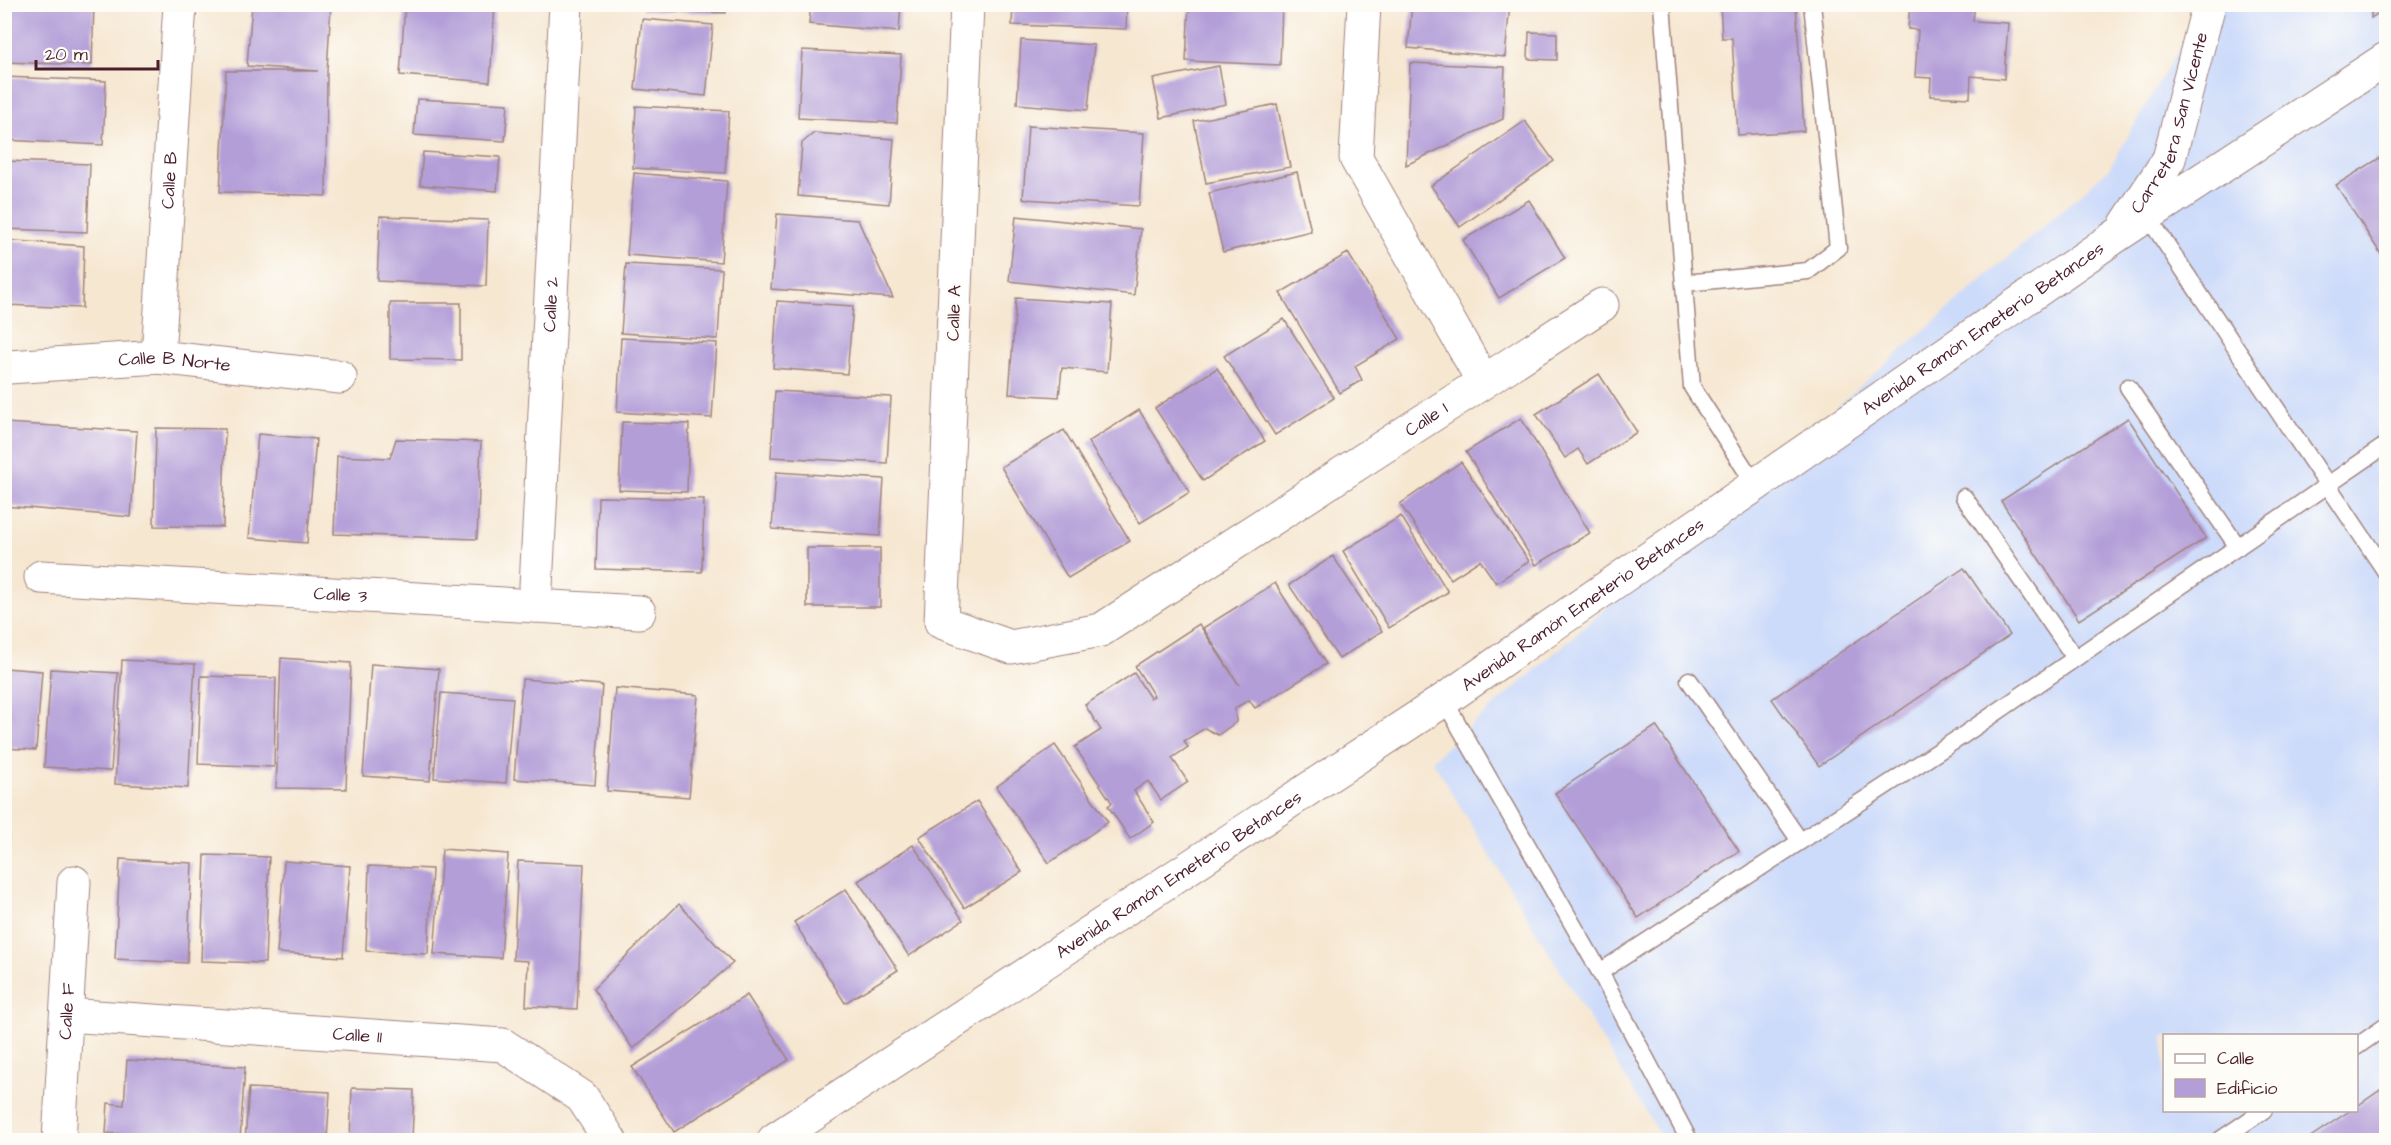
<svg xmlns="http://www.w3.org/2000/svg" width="2391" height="1145" viewBox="0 0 2391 1145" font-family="'Architects Daughter',sans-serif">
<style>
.built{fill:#cddbfa;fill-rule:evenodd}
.building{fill:#b39ed8}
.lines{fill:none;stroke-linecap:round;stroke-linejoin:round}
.service-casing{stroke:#a0837e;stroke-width:19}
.minor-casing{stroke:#a0837e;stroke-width:35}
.tertiary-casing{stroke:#a0837e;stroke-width:35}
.service{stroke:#fff;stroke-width:16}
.minor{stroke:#fff;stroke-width:33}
.tertiary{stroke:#fff;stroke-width:33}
.labels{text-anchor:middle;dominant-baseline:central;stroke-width:5;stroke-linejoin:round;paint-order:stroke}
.street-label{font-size:18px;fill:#4a1f2b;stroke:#fdfcf7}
</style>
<rect width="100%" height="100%" fill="#fdfcf7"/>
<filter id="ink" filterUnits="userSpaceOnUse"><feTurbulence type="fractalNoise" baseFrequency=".0167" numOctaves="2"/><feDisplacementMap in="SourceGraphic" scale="12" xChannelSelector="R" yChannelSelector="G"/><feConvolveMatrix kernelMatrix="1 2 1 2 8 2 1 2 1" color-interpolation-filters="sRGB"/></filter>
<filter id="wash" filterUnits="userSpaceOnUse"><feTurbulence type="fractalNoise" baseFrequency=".008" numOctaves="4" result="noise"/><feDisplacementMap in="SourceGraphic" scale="24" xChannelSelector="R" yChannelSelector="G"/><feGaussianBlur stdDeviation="1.35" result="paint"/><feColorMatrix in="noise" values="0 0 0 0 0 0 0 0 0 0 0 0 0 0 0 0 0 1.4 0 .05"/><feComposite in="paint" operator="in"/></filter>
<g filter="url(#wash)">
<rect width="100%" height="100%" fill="#f6e7d1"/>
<path class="built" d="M2204,5H2386V1140H1663L1432,760L2109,169ZM2164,1036H2356V1110H2164Z"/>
<g id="blocks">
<g class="building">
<path d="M4,4H94L92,65L4,62Z"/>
<path d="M252,4H331L327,71L326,196L220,192L226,71H318L247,66Z"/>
<path d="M405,4H495L490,82L400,75Z"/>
<path d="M642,4H726V13L642,10Z"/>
<path d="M811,4H901L899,32L809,24Z"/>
<path d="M1013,4H1127L1126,29L1012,25Z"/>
<path d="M1189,4H1282L1280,65L1186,61Z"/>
<path d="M1412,4H1510L1505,57L1408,48Z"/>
<path d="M1720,4H1796L1804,131L1738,135L1732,38H1722Z"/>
<path d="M1910,4H1975L1973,21L2008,23L2004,79L1971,76L1970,98L1930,96L1931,78L1915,77L1918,30L1908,29Z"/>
<path d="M2371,4H2386V8L2371,18Z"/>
<path d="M642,19L713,25L706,96L635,89Z"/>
<path d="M1529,32L1557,33V60L1528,59Z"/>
<path d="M1021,40L1094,45L1088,110L1017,104Z"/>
<path d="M802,50L901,55L897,123L798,118Z"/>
<path d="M1410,63L1505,67L1503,119L1406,165Z"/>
<path d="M1219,66L1226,104L1161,118L1153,79Z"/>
<path d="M4,77L106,81L103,145L4,140Z"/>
<path d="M417,99L508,104L505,141L414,135Z"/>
<path d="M1277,104L1290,167L1206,183L1194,121Z"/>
<path d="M636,106L729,111L725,173L633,168Z"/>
<path d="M1525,121L1554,161L1460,227L1431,186Z"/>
<path d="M1028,126L1144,133L1139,206L1023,199Z"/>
<path d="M814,133L894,139L889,204L798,196L802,143Z"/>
<path d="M423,152L500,157L497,191L420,185Z"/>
<path d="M2386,154V262L2336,185Z"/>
<path d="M4,161L90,164L87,232L4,229Z"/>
<path d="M1297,172L1311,231L1223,252L1209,193Z"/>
<path d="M634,173L727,181L721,262L627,255Z"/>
<path d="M1529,200L1565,258L1499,298L1463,240Z"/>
<path d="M777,214L858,220L893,298L771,289Z"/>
<path d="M380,216L488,220L486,286L377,281Z"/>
<path d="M1016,216L1141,229L1134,295L1009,281Z"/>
<path d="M4,240L84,246L82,308L4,305Z"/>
<path d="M1348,253L1400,339L1355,366L1362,380L1340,393L1280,293Z"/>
<path d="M626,264L722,269L718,339L621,333Z"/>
<path d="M1016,298L1112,304L1107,372L1062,368L1059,397L1009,394Z"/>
<path d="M777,301L853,306L847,374L773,368Z"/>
<path d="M390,303H461V360L390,359Z"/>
<path d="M1284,319L1334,398L1275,435L1224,356Z"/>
<path d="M621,338L717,343L712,418L617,412Z"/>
<path d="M1217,368L1265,441L1203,481L1155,408Z"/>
<path d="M1599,374L1637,432L1588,464L1578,449L1565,458L1536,414Z"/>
<path d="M775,391L891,397L887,463L771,457Z"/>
<path d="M1139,410L1190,492L1140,523L1088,442Z"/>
<path d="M1521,418L1590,533L1536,565L1466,452Z"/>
<path d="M2128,418L2206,538L2079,620L2001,501Z"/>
<path d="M622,422L689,424L687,492L619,490Z"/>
<path d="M4,423L137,431L131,517L4,506Z"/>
<path d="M156,428L225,429L223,527L154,526Z"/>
<path d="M1064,430L1130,541L1068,578L1001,467Z"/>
<path d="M258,434L316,439L307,543L249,538Z"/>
<path d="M396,439L481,442L477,539L334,534L337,456L390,458Z"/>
<path d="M1461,462L1529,561L1496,583L1480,560L1451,579L1400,504Z"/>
<path d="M776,472L884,479L880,536L772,529Z"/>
<path d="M598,497L704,499L702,572L596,569Z"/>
<path d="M1401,516L1448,592L1389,628L1343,551Z"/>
<rect x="807" y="548" width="73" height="59"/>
<path d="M1333,556L1382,631L1339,659L1289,585Z"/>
<path d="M1964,568L2010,635L1819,766L1772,699Z"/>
<path d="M1275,583L1326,664L1255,708L1249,700L1235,708L1236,722L1218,735L1205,728L1184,741L1188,747L1172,758L1188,782L1161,800L1148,781L1134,791L1154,822L1130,839L1108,806L1112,803L1075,747L1101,730L1085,705L1134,673L1150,698L1154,696L1135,666L1199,624L1239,685L1203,628Z"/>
<path d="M281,658L351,663L346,789L276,788Z"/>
<path d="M122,660L195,664L188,788L115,784Z"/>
<path d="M371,664L439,669L430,781L363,776Z"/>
<path d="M5,668L42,671L36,750L5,748Z"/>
<path d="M51,669L118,673L111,771L44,767Z"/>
<path d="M201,676L276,678L274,767L198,764Z"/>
<path d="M522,679L602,685L595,785L514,779Z"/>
<path d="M615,688L698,695L689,797L607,791Z"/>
<path d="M441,693L513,698L506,783L434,778Z"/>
<path d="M1656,726L1739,851L1638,918L1555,793Z"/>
<path d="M1055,745L1108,822L1049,863L996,787Z"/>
<path d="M977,801L1022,872L964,908L919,837Z"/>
<path d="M5,827H9L6,907H5Z"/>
<path d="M913,845L963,920L909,956L858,881Z"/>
<path d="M442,849L508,854L501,958L434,954Z"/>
<path d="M205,855L269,857L265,963L201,961Z"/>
<path d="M120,859L192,863L187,963L115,959Z"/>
<path d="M284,861L350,866L343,957L277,953Z"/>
<path d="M518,861L584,864L577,1009L526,1006L528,961L513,960Z"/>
<path d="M369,866L432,869L428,954L366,951Z"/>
<path d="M846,889L898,970L845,1003L794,922Z"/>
<path d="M679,904L733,963L633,1049L593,989Z"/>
<path d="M747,995L789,1060L674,1132L632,1067Z"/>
<path d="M127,1060L245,1067L240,1140L106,1133L108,1103L124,1105Z"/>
<path d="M2386,1086V1140H2306L2351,1110H2356V1107Z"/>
<path d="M249,1088L330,1092L327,1140H245Z"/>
<path d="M352,1088L414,1090L412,1140H350Z"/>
</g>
</g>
</g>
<g filter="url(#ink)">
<use href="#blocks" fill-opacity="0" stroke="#a0837e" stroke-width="1.5"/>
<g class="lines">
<defs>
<g id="service">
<path d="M1662,4L1692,387L1756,486"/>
<path d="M2148,217L2386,572"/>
<path d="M1685,283L1808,271L1838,248L1812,4"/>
<path d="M2128,387L2238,547"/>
<path d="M1964,497L2075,658"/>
<path d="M1689,680L1800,841"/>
<path d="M1444,700L1600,972L1689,1140"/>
<path d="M1600,972L1962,736L2386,445"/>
<path d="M2356,1047L2386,1026"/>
<path d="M2220,1140L2264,1110"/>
</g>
<g id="minor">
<path id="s1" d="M967,4L941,622L1011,647L1101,630L1602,305"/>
<path d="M1364,4L1356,158L1483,381"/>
<path id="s2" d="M158,357L180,4"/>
<path id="s3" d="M9,367L158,357L340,377"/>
<path id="s4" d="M41,577L639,612"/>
<path id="s5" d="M535,606L566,4"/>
<path id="s6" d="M67,1015L503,1045L582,1097L610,1140"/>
<path id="s7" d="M59,1140L74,882"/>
</g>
<g id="tertiary">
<path id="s8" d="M2126,224L2169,159L2209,4"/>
<path id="s9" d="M774,1140L1444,700L2119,234L2386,59"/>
</g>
</defs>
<use href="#service" class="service-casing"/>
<use href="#minor" class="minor-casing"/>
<use href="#tertiary" class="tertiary-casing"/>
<use href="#service" class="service"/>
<use href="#minor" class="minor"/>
<use href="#tertiary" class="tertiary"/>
</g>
</g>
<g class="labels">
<g class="street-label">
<text stroke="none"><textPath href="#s8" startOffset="112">Carretera San Vicente</textPath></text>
<text stroke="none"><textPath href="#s2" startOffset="177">Calle B</textPath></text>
<text stroke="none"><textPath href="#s5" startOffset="302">Calle 2</textPath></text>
<text transform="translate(954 313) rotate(-88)">Calle A</text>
<text stroke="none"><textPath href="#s9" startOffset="1456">Avenida Ramón Emeterio Betances</textPath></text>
<text stroke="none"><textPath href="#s3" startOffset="166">Calle B Norte</textPath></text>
<text stroke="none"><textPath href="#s1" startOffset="1172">Calle 1</textPath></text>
<text stroke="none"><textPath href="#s4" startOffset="300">Calle 3</textPath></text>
<text stroke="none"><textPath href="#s9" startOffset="970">Avenida Ramón Emeterio Betances</textPath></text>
<text stroke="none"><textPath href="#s9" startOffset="484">Avenida Ramón Emeterio Betances</textPath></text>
<text stroke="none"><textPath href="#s7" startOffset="129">Calle F</textPath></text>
<text stroke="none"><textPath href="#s6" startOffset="291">Calle 11</textPath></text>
</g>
</g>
<rect width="2391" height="1145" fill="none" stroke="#fdfcf7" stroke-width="24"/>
<rect x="2163" y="1034" width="195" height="78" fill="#fdfcf7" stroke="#b5a4a5" stroke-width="1.5"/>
<rect x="2175" y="1054" width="30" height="9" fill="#ffffff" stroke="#b5a4a5" stroke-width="1.5"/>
<text x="2217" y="1064" font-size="18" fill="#4a1f2b">Calle</text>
<rect x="2175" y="1079" width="30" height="18" fill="#b39ed8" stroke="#b5a4a5" stroke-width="1.5"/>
<text x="2217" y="1094" font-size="18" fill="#4a1f2b">Edificio</text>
<path d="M36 60v9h122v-9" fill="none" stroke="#4a1f2b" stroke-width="3"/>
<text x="45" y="60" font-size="18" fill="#4a1f2b" stroke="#fdfcf7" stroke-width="4.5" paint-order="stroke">20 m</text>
</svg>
